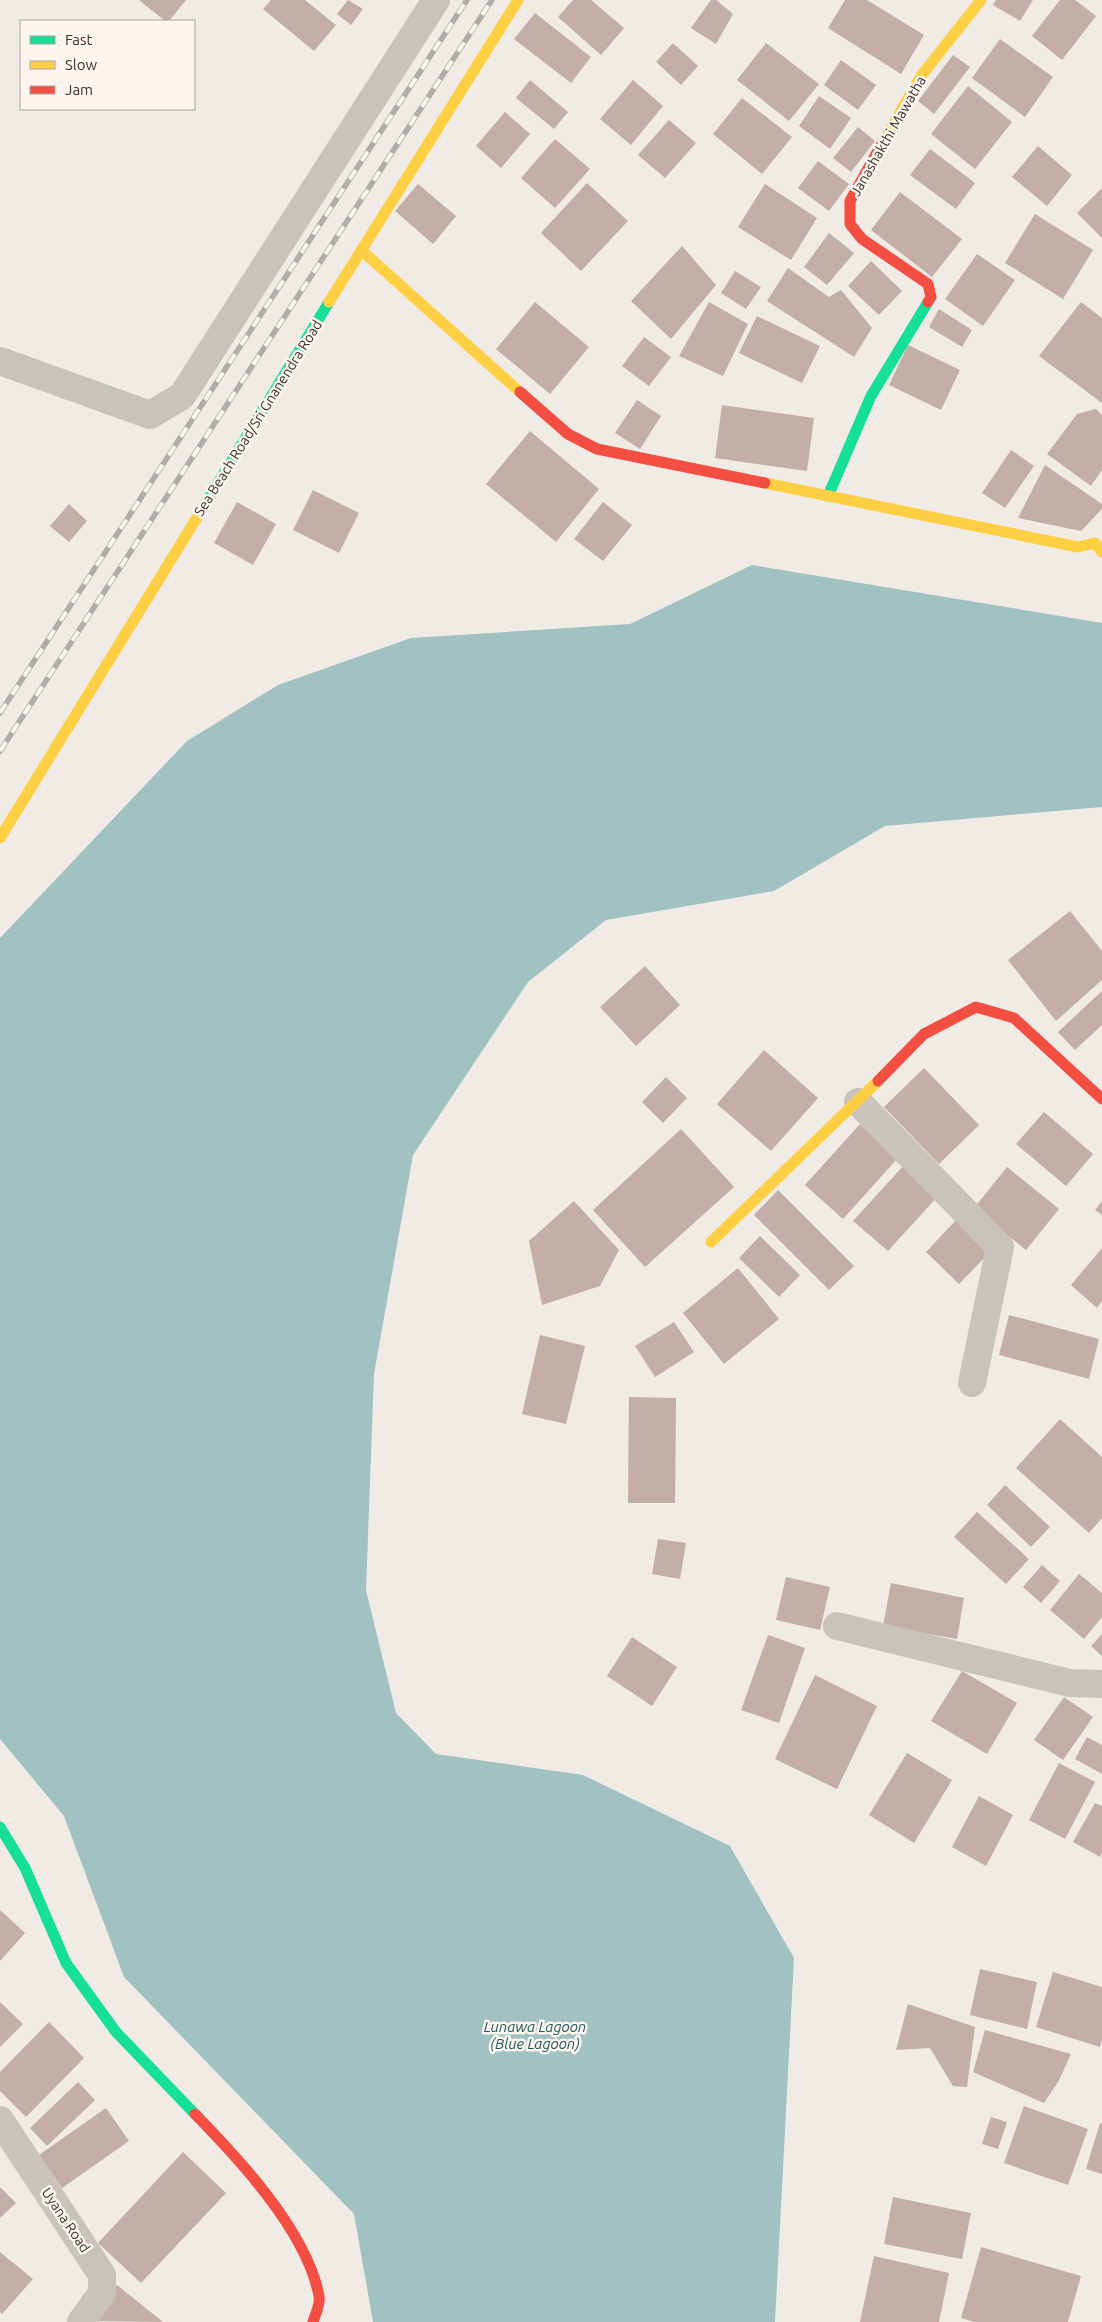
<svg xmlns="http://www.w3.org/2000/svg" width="1102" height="2322" viewBox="0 0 1102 2322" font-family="Ubuntu,sans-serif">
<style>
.water{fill:#a1c2c1}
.building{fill:#c3afa7}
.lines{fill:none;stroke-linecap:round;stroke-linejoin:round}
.street{stroke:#c9c3be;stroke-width:28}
.fast{stroke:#16e098;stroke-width:11}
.slow{stroke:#ffcf43;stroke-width:11}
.jam{stroke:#f24e42;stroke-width:11}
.rail-casing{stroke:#b1aca8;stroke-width:5.5}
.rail{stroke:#fbf5ee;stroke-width:4;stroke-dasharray:11;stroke-linecap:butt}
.labels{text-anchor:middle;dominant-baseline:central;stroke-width:5;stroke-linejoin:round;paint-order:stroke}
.street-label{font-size:14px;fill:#3b302b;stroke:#fbf5ee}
.water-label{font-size:15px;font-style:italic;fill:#1f5a5e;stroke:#fbf5ee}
</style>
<rect width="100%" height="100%" fill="#f0ebe5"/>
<path class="water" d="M752,565L1102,623V807L885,826L774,891L606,920L528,982L413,1155L374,1374L366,1590L396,1713L436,1754L583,1775L730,1846L794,1958L775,2322H373L354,2214L124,1977L64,1816L0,1739V938L187,741L278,685L411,638L630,624Z"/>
<g class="building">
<path d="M139,0H186L169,21H165Z"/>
<path d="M271,0H305L336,25L314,51L263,9Z"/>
<path d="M348,0L363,9L351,25L337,14Z"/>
<path d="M573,0H591L624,28L601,55L558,17Z"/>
<path d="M711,0H716L733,14L716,44L691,28Z"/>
<path d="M845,0H867L924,35L901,74L828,28Z"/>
<path d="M996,0H1033L1020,21L993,5Z"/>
<path d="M1060,0H1075L1096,16L1062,60L1032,36Z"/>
<path d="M535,13L591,57L571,83L514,39Z"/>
<path d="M1000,39L1053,77L1025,117L972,78Z"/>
<path d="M673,43L698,66L681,85L656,62Z"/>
<path d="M766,43L819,84L789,121L737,80Z"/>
<path d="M953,55L970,67L934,114L918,101Z"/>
<path d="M841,60L876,85L858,110L824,85Z"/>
<path d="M530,80L568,112L554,129L516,98Z"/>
<path d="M633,80L663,106L631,145L600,119Z"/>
<path d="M968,86L1012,122L975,169L931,134Z"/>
<path d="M819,96L851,118L830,149L799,126Z"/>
<path d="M742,98L792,137L762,174L713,134Z"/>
<path d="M505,112L530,134L501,168L476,146Z"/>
<path d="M669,120L696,143L665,178L638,155Z"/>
<path d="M858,127L875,141L851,172L833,158Z"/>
<path d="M555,139L590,169L555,208L521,178Z"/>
<path d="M1038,146L1072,175L1047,206L1012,177Z"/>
<path d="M930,149L975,183L956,209L910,175Z"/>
<path d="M818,161L849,184L829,211L798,188Z"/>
<path d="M587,183L628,221L581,271L541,233Z"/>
<path d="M418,184L456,216L433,244L395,211Z"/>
<path d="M765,184L817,218L791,260L738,227Z"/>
<path d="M1102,188V238L1077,213Z"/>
<path d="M900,192L962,239L932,277L871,230Z"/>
<path d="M1035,214L1093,250L1063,299L1005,263Z"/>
<path d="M829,233L854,253L827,285L804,267Z"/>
<path d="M682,246L716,285L671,339L631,301Z"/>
<path d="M977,254L1015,280L983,326L945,299Z"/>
<path d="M871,261L902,291L879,315L848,286Z"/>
<path d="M788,268L829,297L841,290L872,328L854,357L767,301Z"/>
<path d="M735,271L761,287L746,309L721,293Z"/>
<path d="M535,302L589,347L550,394L496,349Z"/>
<path d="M709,302L748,324L723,376L679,356Z"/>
<path d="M1081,302L1102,318V403L1039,356Z"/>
<path d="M939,309L972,330L962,347L929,327Z"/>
<path d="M757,316L820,346L802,383L739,353Z"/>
<path d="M644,337L671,357L649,386L622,366Z"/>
<path d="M908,345L960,370L941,410L889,385Z"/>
<path d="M637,400L661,416L640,449L615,433Z"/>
<path d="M722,405L814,418L807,471L715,458Z"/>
<path d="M1096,409L1102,415V470L1091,486L1047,454L1077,414Z"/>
<path d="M530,431L599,489L556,542L486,484Z"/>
<path d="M1011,450L1034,466L1005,508L982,493Z"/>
<path d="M1045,465L1102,504V509L1081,531L1018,518Z"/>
<path d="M313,490L359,513L339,553L293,530Z"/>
<path d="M237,502L276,524L253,565L214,543Z"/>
<path d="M603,502L632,525L603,561L574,539Z"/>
<path d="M69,504L87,521L69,542L50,526Z"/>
<path d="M1070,911L1102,951V980L1056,1021L1008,960Z"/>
<path d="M645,966L680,1005L636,1046L600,1007Z"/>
<path d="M1102,991V1025L1075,1050L1058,1032Z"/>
<path d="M764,1050L818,1098L771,1151L717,1104Z"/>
<path d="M924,1068L979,1125L939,1164L884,1107Z"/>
<path d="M666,1077L687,1098L663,1123L642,1102Z"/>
<path d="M1044,1112L1093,1154L1066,1186L1016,1144Z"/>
<path d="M860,1124L897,1159L843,1219L805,1185Z"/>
<path d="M681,1129L734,1187L645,1267L593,1210Z"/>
<path d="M904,1165L938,1196L888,1251L853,1221Z"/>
<path d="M1007,1167L1059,1209L1026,1250L974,1208Z"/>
<path d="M778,1190L854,1266L829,1290L754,1215Z"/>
<path d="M574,1201L619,1250L600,1286L542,1305L529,1241Z"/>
<path d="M1102,1201V1215L1095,1210Z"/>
<path d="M957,1219L990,1252L959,1284L926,1252Z"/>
<path d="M760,1236L800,1275L779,1297L739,1258Z"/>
<path d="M1102,1248V1301L1097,1308L1071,1285Z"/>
<path d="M738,1268L779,1319L724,1364L683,1313Z"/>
<path d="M1009,1315L1099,1339L1089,1379L999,1355Z"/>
<path d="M674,1322L694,1352L655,1377L635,1346Z"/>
<path d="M540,1335L585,1346L566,1424L522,1414Z"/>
<path d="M629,1397L676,1398L675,1503H628Z"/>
<path d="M1060,1419L1102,1457V1518L1089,1533L1016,1468Z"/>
<path d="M1005,1485L1050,1527L1031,1547L987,1505Z"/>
<path d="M977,1512L1029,1559L1006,1584L954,1537Z"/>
<path d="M658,1539L686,1543L680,1579L652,1574Z"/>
<path d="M1042,1565L1060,1581L1041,1603L1023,1587Z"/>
<path d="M1079,1574L1102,1593V1617L1084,1639L1050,1610Z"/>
<path d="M786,1577L830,1587L820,1630L776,1620Z"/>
<path d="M891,1583L964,1598L957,1639L883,1626Z"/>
<path d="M1102,1634V1656L1091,1646Z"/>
<path d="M768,1635L805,1648L779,1723L741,1710Z"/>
<path d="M632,1637L677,1667L652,1706L607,1676Z"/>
<path d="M962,1671L1017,1703L987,1754L931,1721Z"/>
<path d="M815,1675L877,1706L837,1789L775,1759Z"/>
<path d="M1064,1697L1093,1717L1063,1760L1034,1740Z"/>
<path d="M1087,1737L1102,1745V1774L1075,1759Z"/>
<path d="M907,1753L952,1780L914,1843L869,1815Z"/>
<path d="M1059,1763L1095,1782L1065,1839L1029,1820Z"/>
<path d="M979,1796L1013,1815L986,1866L952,1847Z"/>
<path d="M1095,1803L1102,1806V1853L1100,1857L1073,1842Z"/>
<path d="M0,1910L25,1933L0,1961Z"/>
<path d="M980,1969L1037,1982L1027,2029L970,2015Z"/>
<path d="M1053,1972L1102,1987V2039L1100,2047L1036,2027Z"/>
<path d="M0,2002L23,2024L0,2047Z"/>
<path d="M908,2004L975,2027L967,2087L953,2086L930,2048L896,2050Z"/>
<path d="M49,2022L84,2058L26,2117L0,2091V2072Z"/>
<path d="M985,2030L1071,2054L1058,2082L1044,2103L973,2072Z"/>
<path d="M78,2082L95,2100L47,2146L30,2128Z"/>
<path d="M1024,2106L1088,2129L1068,2185L1004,2163Z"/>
<path d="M106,2108L129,2141L62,2188L39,2155Z"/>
<path d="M991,2117L1007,2122L998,2149L982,2144Z"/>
<path d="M1100,2123L1102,2124V2174L1086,2169Z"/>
<path d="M183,2152L226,2193L141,2283L98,2243Z"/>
<path d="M0,2187L16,2203L0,2218Z"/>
<path d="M893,2197L971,2213L962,2259L884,2244Z"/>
<path d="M981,2247L1081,2276L1068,2322H974L961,2318Z"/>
<path d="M0,2252L33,2279L2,2314L0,2312Z"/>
<path d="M874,2256L949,2273L939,2322H860Z"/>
<path d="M117,2285L163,2322L88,2321Z"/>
</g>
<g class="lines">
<g class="street">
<path d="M0,361L150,415L182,396L436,0"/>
<path d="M858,1102L1000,1247L972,1383"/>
<path d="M837,1626L1070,1683L1102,1684"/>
<path d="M0,2120L102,2275V2293L81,2322"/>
</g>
<g class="fast">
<path d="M828,496L871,396L928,302"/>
<path d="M204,506L329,302"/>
<path d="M0,1827L25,1868L66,1963L116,2032L195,2114"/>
</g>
<g class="slow">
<path d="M883,142L921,76L981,0"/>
<path d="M361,250L520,392"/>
<path d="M329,302L518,0"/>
<path d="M765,483L1078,547L1095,543L1102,552"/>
<path d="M0,838L204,506"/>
<path d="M711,1242L878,1081"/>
</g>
<g class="jam">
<path d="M883,142L850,201V224L862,239L928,284L931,297L928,302"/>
<path d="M520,392L568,434L597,449L765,483"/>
<path d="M878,1081L924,1034L976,1007L1014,1018L1102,1099"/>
<path d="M195,2114C240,2160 307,2232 319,2296C321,2303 315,2315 313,2322"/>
</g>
<defs>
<g id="rail">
<path d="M0,713L467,0"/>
<path d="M0,751L492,0"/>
</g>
</defs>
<use href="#rail" class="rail-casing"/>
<use href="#rail" class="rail"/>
</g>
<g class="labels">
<g class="street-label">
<text transform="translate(888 136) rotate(-60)">Janashakthi Mawatha</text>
<text transform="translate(258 418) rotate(-58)">Sea Beach Road/Sri Gnanendra Road</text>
<text transform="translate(66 2220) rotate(56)">Uyana Road</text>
</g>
<g class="water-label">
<text x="535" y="2026">Lunawa Lagoon<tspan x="535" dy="17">(Blue Lagoon)</tspan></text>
</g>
</g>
<rect x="20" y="20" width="175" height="90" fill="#fbf5ee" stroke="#aea6a0"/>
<rect x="30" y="36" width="25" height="8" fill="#16e098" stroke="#aea6a0"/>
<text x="65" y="45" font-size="15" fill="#3b302b">Fast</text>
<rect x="30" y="61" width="25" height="8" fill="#ffcf43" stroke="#aea6a0"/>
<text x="65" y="70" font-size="15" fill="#3b302b">Slow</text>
<rect x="30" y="86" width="25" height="8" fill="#f24e42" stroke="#aea6a0"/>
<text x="65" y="95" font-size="15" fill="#3b302b">Jam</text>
</svg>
